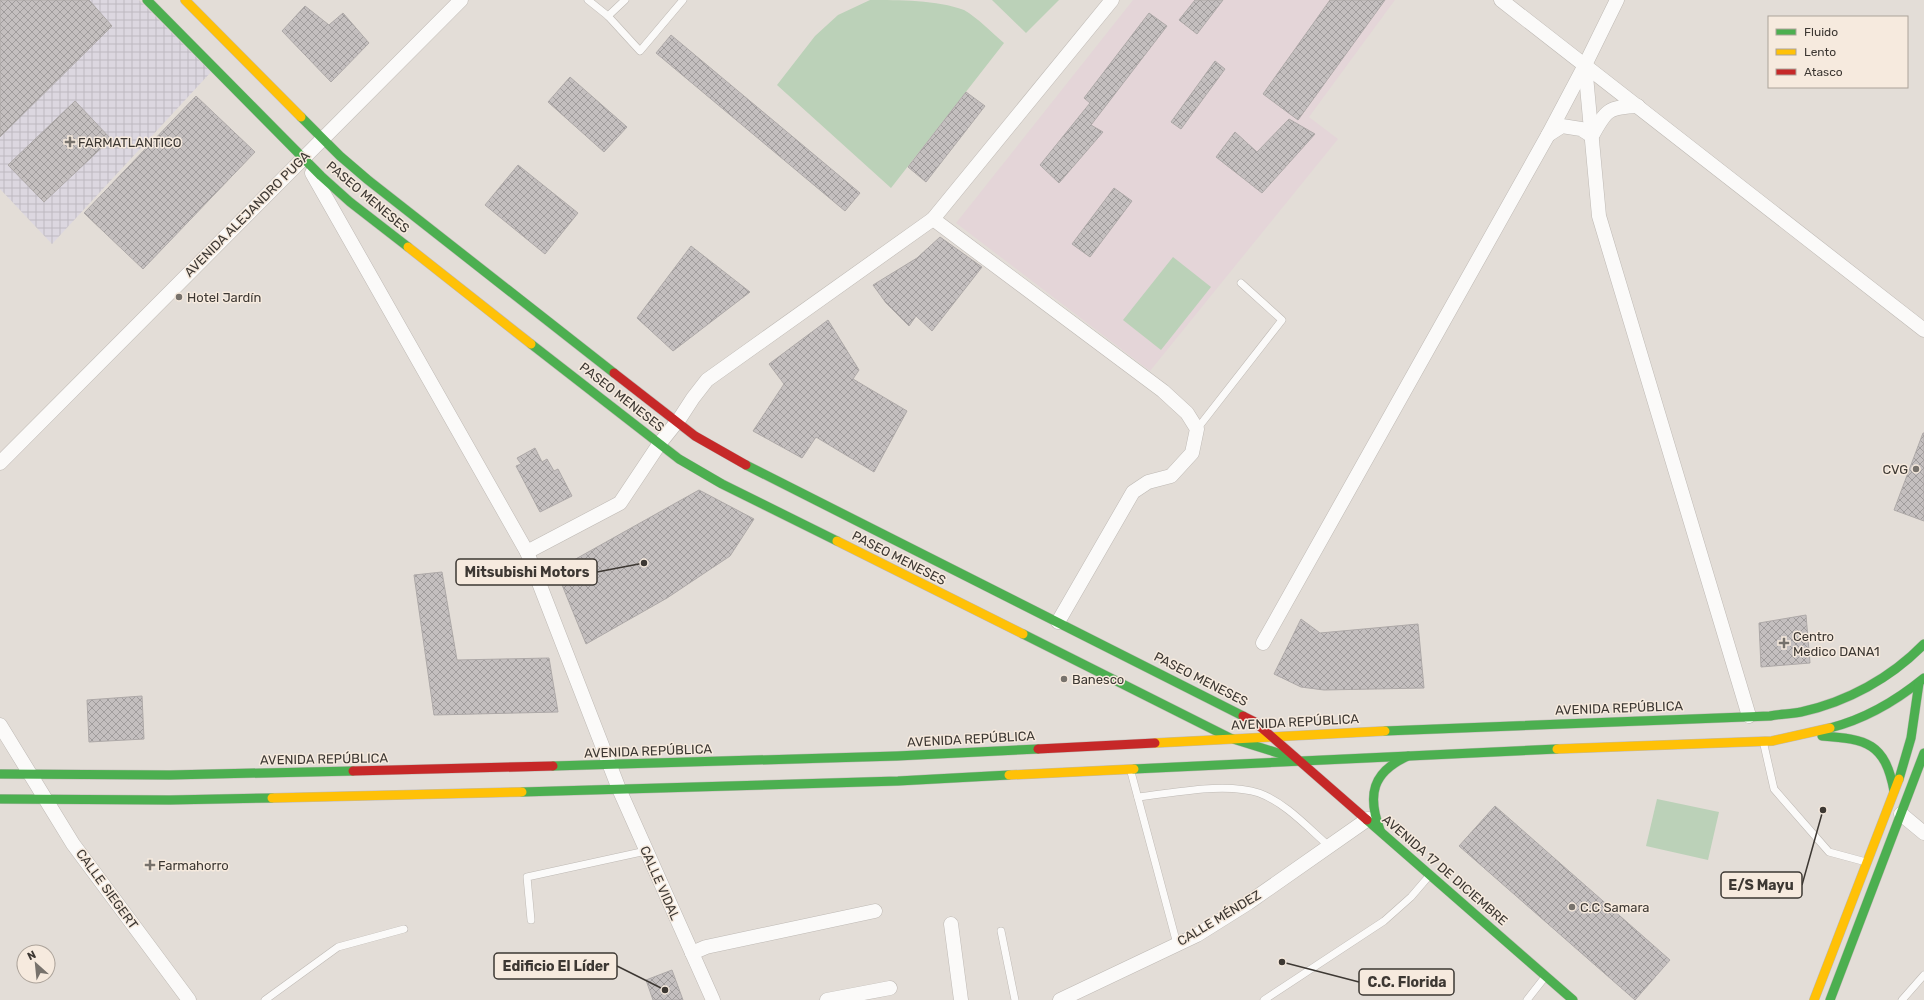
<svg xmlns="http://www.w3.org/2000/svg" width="1924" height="1000" viewBox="0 0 1924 1000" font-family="Rubik,sans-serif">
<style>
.industrial{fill:url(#industrial-grid)}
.education{fill:#e4d5d8}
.pitch{fill:#bbd1b8}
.building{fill:url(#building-cross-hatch);stroke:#aea9a8}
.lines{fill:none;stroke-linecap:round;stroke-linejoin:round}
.lane-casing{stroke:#beb9b4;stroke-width:8}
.street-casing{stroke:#beb9b4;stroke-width:15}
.fast-casing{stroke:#beb9b4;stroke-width:10}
.slow-casing{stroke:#beb9b4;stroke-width:10}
.jam-casing{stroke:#beb9b4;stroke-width:10}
.lane{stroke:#fbfaf9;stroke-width:7}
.street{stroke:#fbfaf9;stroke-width:14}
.fast{stroke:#4caf50;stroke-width:9}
.slow{stroke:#ffc107;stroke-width:9}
.jam{stroke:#c62828;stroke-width:9}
.poi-dot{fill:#77726c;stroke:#f6eade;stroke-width:1.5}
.labels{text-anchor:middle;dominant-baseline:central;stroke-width:3;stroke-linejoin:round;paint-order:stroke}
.poi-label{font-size:13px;fill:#3d3833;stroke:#f6eade;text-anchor:start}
.street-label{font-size:13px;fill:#3d3833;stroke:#f6eade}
.leader{fill:none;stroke:#3d3833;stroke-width:1.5}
.callout-dot{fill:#3d3833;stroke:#f6eade;stroke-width:1.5}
.callout{fill:#f6eade;stroke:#3d3833;stroke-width:1.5}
.callout-label{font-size:14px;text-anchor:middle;font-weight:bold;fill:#3d3833}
</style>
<defs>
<pattern id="industrial-grid" width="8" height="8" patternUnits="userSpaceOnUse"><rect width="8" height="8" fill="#dcd7e0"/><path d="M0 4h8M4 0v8" fill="none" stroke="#beb9c1"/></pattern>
<pattern id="building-cross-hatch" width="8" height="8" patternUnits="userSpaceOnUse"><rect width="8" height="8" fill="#c4bfbf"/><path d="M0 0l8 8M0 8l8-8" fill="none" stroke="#a09c9c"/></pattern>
</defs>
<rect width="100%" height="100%" fill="#e3ddd7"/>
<path class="industrial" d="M0,0H139L211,72L52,244L0,189Z"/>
<path class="education" d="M1133,0H1395L1309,117L1338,139L1150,371L956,223Z"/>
<g class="pitch">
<path d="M870,0C899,0 937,0 964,10C978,18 992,33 1004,43L891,188L777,85L815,36L838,15Z"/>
<path d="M992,0H1059L1026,33Z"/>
<path d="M1173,257L1211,287L1161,350L1123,320Z"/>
<path d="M1657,799L1719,812L1708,860L1646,846Z"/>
</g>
<g class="building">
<path d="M0,0H89L112,26L0,137Z"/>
<path d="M1195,0H1223L1197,34L1179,20Z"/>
<path d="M1330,0H1385L1298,120L1263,94Z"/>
<path d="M305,6L329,25L343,13L369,43L331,82L282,31Z"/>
<path d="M1149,13L1167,26L1091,125L1103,132L1059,183L1040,165L1090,103L1084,98Z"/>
<path d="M671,35L860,193L845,211L656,53Z"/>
<path d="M1215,61L1225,69L1181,129L1171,122Z"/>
<path d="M570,77L627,127L604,152L548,102Z"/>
<path d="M966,92L985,106L926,182L908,167Z"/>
<path d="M196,96L255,152L143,269L84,213Z"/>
<path d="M75,101L111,139L44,202L8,165Z"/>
<path d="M1289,119L1315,134L1262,193L1216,157L1235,132L1257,152Z"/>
<path d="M518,165L578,213L545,254L485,205Z"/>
<path d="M1114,188L1132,201L1090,257L1072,244Z"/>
<path d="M940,237L982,267L932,331L916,316L909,326L886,303L873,285L917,258Z"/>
<path d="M691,246L750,292L673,351L637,318Z"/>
<path d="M828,320L859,370L853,379L907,411L874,472L816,437L802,458L753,431L784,384L769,364Z"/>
<path d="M1923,433H1924V521L1894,510Z"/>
<path d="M535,448L542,462L547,459L554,471L558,469L572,496L540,512L516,466L521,464L517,458Z"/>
<path d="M699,490L754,519L730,556L667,598L586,644L556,570Z"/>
<path d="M442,572L457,660L549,658L558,712L434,715L414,575Z"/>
<path d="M1806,615L1810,663L1761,667L1759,623Z"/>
<path d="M1301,619L1320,633L1418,624L1424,688L1324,690L1301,687L1274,674Z"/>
<path d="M142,696L144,739L89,742L87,700Z"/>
<path d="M1495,806L1670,960L1635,1000L1459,846Z"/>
<path d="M672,970L683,1000H653L646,980Z"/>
</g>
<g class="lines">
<defs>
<g id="lane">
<path d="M588,0L608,16L640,51L683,0"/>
<path d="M608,16L625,0"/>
<path d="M1197,429L1282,320L1241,283"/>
<path d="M1764,745L1774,789L1829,852L1866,862"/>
<path d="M1131,772L1177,944"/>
<path d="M1138,797C1175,793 1224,782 1259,793C1286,803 1308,828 1329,846"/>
<path d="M531,920L527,877L646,851"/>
<path d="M1001,931L1015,1000"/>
<path d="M265,1000L338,947L404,929"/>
<path d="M1264,1000L1384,921L1411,897L1429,876"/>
<path d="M1527,1000L1545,977"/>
<path d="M1902,1000L1924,975"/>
</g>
<g id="street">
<path d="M1501,0L1924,330"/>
<path d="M1585,65L1599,216L1749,716"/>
<path d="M1548,135L1562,126L1581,129L1592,136C1606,110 1608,107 1638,106"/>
<path d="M312,173L527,552L619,789L713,1000"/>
<path d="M933,219L1163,391L1187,413L1197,429L1192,453L1171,476L1148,482L1133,492L1058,622"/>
<path d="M0,463L461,0"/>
<path d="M527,552L620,503L660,443L680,418L693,398L707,380L933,219L1112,0"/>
<path d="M1263,643L1548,135L1585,65L1617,0"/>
<path d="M0,725L73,844L189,1000"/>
<path d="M1901,814L1924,833"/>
<path d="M951,924L961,1000"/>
<path d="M692,953L706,947L875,911"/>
<path d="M827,1000L890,988"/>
<path d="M1060,1000L1197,935L1248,903L1368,819"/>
</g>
<g id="fast">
<path d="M147,0L321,176L350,202L408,247"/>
<path d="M301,117L340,156L368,180L614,373"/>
<path d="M531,344L679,459L722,484L837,541"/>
<path d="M746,465L1243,716"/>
<path d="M1023,634L1230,738L1294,758"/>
<path d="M1830,728C1865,719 1896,701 1924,678"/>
<path d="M1385,731L1770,716C1780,714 1791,714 1801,712C1847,702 1891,678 1924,644"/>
<path d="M1822,736C1867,739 1885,743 1894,791"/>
<path d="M553,766L897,756L1038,749"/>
<path d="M1134,769L1557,749"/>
<path d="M0,774L170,775L353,771"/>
<path d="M1899,779L1911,738L1919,683"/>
<path d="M522,792L898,781L1009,775"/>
<path d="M0,799L170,800L272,798"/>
<path d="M1367,820L1573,1000"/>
<path d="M1380,830C1367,795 1372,772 1408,756"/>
<path d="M1830,1000L1924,753"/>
</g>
<g id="slow">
<path d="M185,0L301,117"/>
<path d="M408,247L531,344"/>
<path d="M837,541L1023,634"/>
<path d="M1155,743L1385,731"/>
<path d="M1557,749L1772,741L1830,728"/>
<path d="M1009,775L1134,769"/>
<path d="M272,798L522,792"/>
<path d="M1814,1000L1899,779"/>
</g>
<g id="jam">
<path d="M614,373L695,436L746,465"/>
<path d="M1243,716L1255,722L1367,820"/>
<path d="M1038,749L1155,743"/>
<path d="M353,771L553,766"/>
</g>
</defs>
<use href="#lane" class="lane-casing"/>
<use href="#street" class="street-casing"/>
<use href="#fast" class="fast-casing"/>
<use href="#slow" class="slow-casing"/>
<use href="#jam" class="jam-casing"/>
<use href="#lane" class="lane"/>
<use href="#street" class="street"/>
<use href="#fast" class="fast"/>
<use href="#slow" class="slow"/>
<use href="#jam" class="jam"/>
</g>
<g class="poi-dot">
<path d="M68 136h4v4h4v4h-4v4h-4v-4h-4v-4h4z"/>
<circle cx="179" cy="297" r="4"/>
<circle cx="1916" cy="469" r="4"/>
<path d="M1782 637h4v4h4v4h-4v4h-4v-4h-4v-4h4z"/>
<circle cx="1064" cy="679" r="4"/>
<path d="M148 859h4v4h4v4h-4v4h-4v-4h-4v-4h4z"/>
<circle cx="1572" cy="907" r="4"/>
</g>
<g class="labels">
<g class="poi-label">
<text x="78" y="142">FARMATLANTICO</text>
<text x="187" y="297">Hotel Jardín</text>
<text x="1908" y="469" text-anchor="end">CVG</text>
<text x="1793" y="636">Centro<tspan x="1793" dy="15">Medico DANA1</tspan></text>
<text x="1072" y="679">Banesco</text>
<text x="158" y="865">Farmahorro</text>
<text x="1580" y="907">C.C Samara</text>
</g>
<g class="street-label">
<text transform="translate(368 197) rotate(40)">PASEO MENESES</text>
<text transform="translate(247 214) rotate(-45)">AVENIDA ALEJANDRO PUGA</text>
<text transform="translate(622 397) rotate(38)">PASEO MENESES</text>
<text transform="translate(899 558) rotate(27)">PASEO MENESES</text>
<text transform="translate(1201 679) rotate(27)">PASEO MENESES</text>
<text transform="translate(1619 708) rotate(-2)">AVENIDA REPÚBLICA</text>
<text transform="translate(1295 722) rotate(-3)">AVENIDA REPÚBLICA</text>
<text transform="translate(971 739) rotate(-3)">AVENIDA REPÚBLICA</text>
<text transform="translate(648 751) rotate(-2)">AVENIDA REPÚBLICA</text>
<text transform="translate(324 759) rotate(-1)">AVENIDA REPÚBLICA</text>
<text transform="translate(1445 870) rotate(41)">AVENIDA 17 DE DICIEMBRE</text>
<text transform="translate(660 883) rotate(66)">CALLE VIDAL</text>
<text transform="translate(107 889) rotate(54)">CALLE SIEGERT</text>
<text transform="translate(1219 918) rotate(-31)">CALLE MÉNDEZ</text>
</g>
</g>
<path class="leader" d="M644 563L597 572M1823 810L1802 885M665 990L617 966M1282 962L1359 982"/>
<g class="callout-dot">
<circle cx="644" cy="563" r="4"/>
<circle cx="1823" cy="810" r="4"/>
<circle cx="665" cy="990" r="4"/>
<circle cx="1282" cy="962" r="4"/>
</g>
<g class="callout">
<rect x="456" y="559" width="141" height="26" rx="4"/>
<rect x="1721" y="872" width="81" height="26" rx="4"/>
<rect x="494" y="953" width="123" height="26" rx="4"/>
<rect x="1359" y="969" width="95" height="26" rx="4"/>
</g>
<g class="callout-label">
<text x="527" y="577">Mitsubishi Motors</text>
<text x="1761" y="890">E/S Mayu</text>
<text x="556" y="971">Edificio El Líder</text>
<text x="1407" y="987">C.C. Florida</text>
</g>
<rect x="1768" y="16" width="140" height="72" fill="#f6eade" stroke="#aca39a"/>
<rect x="1776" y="29" width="20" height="6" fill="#4caf50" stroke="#aca39a"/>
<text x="1804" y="36" font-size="12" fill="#3d3833">Fluido</text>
<rect x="1776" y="49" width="20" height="6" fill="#ffc107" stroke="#aca39a"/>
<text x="1804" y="56" font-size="12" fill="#3d3833">Lento</text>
<rect x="1776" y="69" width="20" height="6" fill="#c62828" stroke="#aca39a"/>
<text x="1804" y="76" font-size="12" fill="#3d3833">Atasco</text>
<g transform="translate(36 964) rotate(333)"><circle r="19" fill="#f6eade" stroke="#aca39a"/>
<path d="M0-3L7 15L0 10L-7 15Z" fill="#77726c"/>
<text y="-6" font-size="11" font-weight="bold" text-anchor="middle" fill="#3d3833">N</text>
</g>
</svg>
